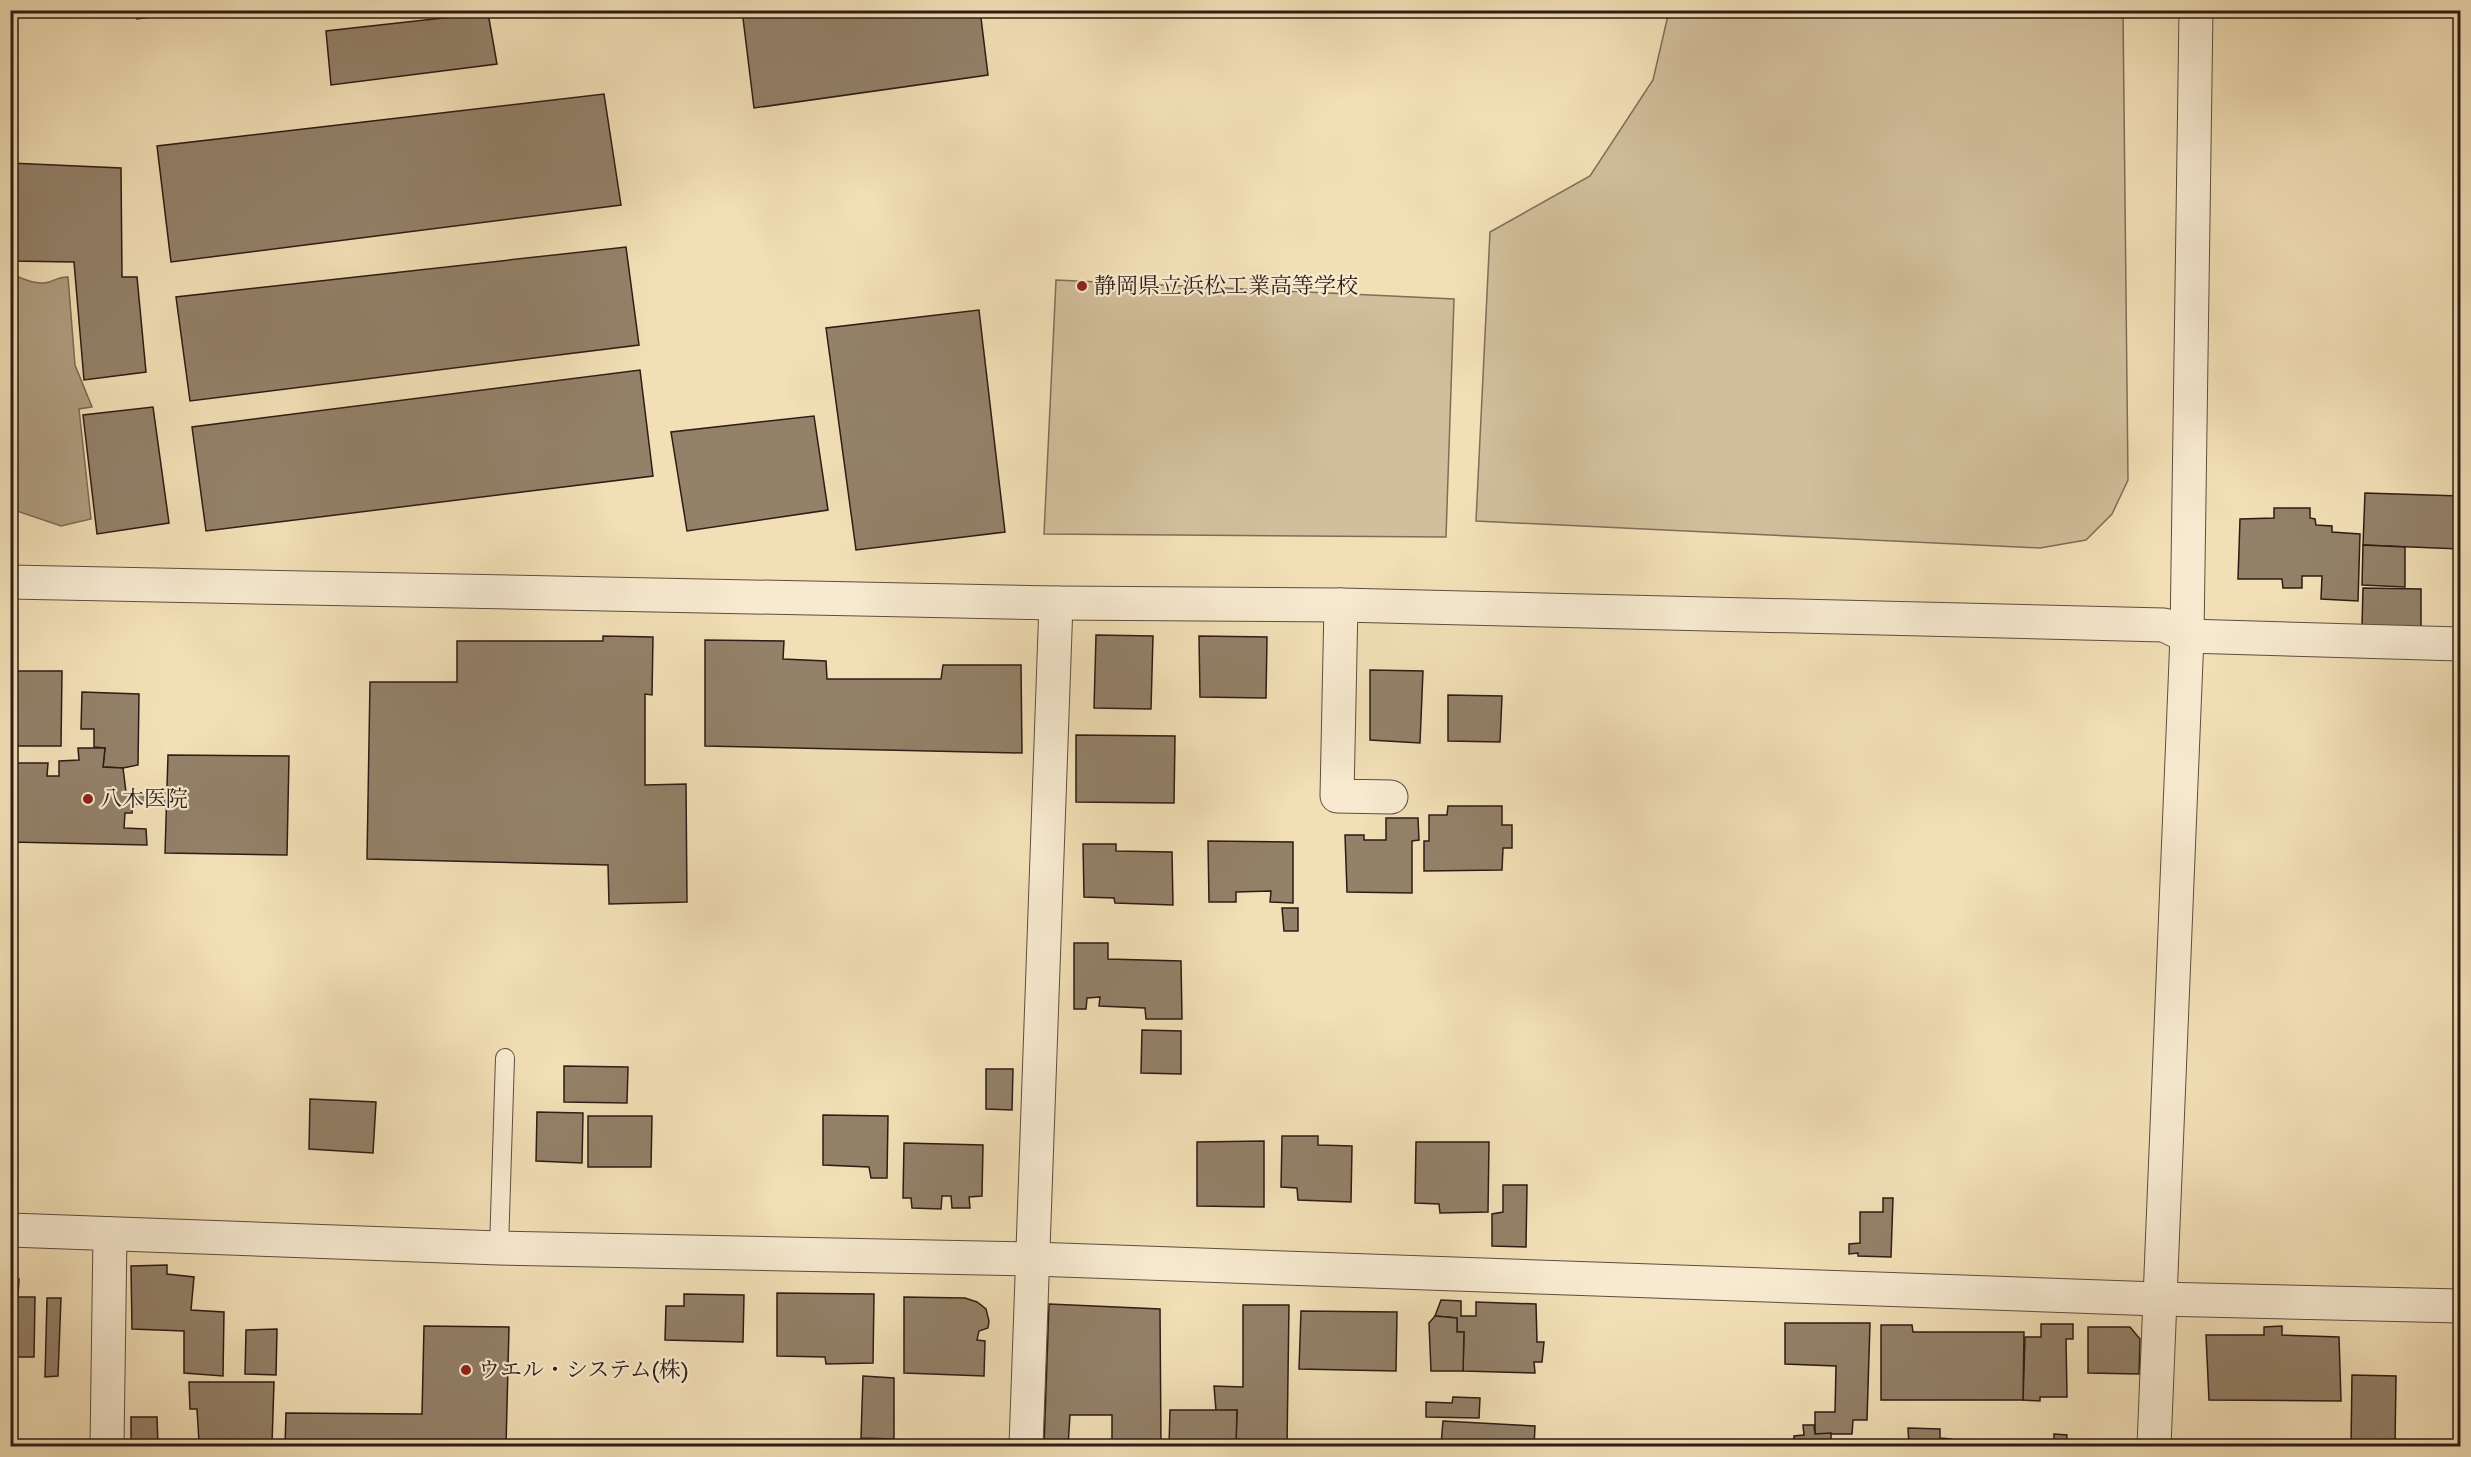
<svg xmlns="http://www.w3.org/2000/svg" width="2471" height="1457" viewBox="0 0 2471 1457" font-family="'IM FELL DW Pica','Noto Serif JP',serif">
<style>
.green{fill:#d1be9b;stroke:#7f6d58;stroke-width:1.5}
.water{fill:#af9d7f;stroke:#7b6955;stroke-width:1.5}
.building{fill:#938169;stroke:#2d1c15;stroke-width:1.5}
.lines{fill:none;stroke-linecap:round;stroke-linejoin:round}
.service-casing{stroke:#5e4d3d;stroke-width:20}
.minor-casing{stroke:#5e4d3d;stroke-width:35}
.tertiary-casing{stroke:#5e4d3d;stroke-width:35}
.service{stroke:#f7ead0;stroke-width:18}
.minor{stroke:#f7ead0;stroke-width:33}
.tertiary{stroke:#f7ead0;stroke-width:33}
.poi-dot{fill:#8f2418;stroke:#f7ead0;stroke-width:2}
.labels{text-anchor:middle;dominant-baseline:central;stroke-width:4.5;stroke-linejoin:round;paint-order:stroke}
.poi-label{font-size:22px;fill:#2d1c15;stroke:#f7ead0;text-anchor:start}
</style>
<rect width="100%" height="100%" fill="#f2dfb6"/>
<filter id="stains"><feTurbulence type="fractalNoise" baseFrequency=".00333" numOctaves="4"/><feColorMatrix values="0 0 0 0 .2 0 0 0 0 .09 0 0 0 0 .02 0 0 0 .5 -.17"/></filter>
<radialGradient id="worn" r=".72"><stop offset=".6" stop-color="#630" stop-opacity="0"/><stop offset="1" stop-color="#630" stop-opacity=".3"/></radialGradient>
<g class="green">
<path d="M1669,11H2123L2128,480L2112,514L2086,540L2040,548L1476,521L1490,232L1590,176L1653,80Z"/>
<path d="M1056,280L1454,299L1446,537L1044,534Z"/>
</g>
<path class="water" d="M11,274C22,278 37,286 49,282C57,279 60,277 68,277L75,365L92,407L79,409L91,519L61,526L11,509Z"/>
<g class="building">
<path d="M137,10H201L137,19Z"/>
<path d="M742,10H980L988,75L754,108Z"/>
<path d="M488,13L497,64L331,85L326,31Z"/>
<path d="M604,94L621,205L171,262L157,146Z"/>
<path d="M10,163L121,168L122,277H137L146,372L84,380L74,262L10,261Z"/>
<path d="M626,247L639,345L190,401L176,297Z"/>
<path d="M979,310L1005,532L856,550L826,328Z"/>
<path d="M640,370L653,476L206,531L192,427Z"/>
<path d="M153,407L169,523L97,534L83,415Z"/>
<path d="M814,416L828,510L687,531L671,432Z"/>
<path d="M2365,493L2460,496V549L2363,545Z"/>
<path d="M2274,508H2310V518L2315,519L2316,525L2332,526V532L2360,534L2358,601L2321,599L2322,576H2302V588H2283L2282,579H2238L2240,519L2274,518Z"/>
<path d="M2363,545L2405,547V587L2362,585Z"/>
<path d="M2363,588L2421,589V628L2362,627Z"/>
<path d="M1096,635L1153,636L1151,709L1094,708Z"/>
<path d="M603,636L653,637L652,695L645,694V785L686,784L687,902L609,904L608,865L367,859L370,682H457V641H603Z"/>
<path d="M1199,636L1267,637L1266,698L1200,697Z"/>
<path d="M705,640L784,641L783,659L826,661L827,679H941L943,665H1021L1022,753L705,746Z"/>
<path d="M1370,670L1423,671L1420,743L1370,740Z"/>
<path d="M10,671H62L61,746H10Z"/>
<path d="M82,692L139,694L138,765L123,768L103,767L105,748L94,747V729H81Z"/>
<path d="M1448,695L1502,696L1500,742L1448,741Z"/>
<path d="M1076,735L1175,736L1174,803L1076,802Z"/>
<path d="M78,748H105L103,767L123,768L126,792L167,793L166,804H133L132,813H125L124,828L146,829L147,845L10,842V763H48L47,776H59V761L79,760Z"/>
<path d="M168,755L289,756L287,855L165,853Z"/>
<path d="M1448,806H1502V825H1512V848H1503L1502,870L1424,871V841H1429V815H1447Z"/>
<path d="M1386,818H1418L1419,840L1412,841V893L1347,892L1345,835H1364V840H1386Z"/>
<path d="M1208,841L1293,842V903L1270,902L1271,891L1236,892V902H1209Z"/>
<path d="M1083,844H1116V851L1172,852L1173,905L1115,903L1114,898L1084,897Z"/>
<path d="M1282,908H1298V931H1284Z"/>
<path d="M1074,943H1108V959L1181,961L1182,1019H1146L1145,1008L1099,1006L1100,997L1087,998L1086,1009H1074Z"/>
<path d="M1142,1030L1181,1031V1074L1141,1073Z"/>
<path d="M564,1066L628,1067L627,1103L564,1102Z"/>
<path d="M986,1069H1013L1012,1110L986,1109Z"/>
<path d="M310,1099L376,1102L373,1153L309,1149Z"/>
<path d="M537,1112L583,1113L582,1163L536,1161Z"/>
<path d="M823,1115L888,1116L887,1178H871L869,1167L823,1165Z"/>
<path d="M588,1116H652L651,1167H588Z"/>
<path d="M1282,1136H1318V1145L1352,1146L1351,1202L1298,1200L1297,1188L1281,1187Z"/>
<path d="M1264,1141V1207L1197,1206V1142Z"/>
<path d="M1416,1142H1489L1488,1212L1440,1213L1439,1204L1415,1203Z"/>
<path d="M904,1143L983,1145L982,1196L969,1197L970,1208H952L951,1196H942L941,1209L912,1208L911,1198H903Z"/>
<path d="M1503,1185H1527L1526,1247L1492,1246V1214L1503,1212Z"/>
<path d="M1883,1198H1893L1891,1257L1858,1256V1253L1849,1254V1244L1860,1243V1212H1883Z"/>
<path d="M167,1265V1274L194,1277L191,1310L224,1312L223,1376L184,1373V1331L132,1329L131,1266Z"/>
<path d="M10,1267L12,1279H19L18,1297H35L34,1357H10Z"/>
<path d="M777,1293L874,1294L873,1363L826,1364L825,1357L777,1356Z"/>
<path d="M684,1294L744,1295L743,1342L665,1340L666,1306H684Z"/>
<path d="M904,1297L965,1298L977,1302L986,1309L989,1321L988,1328L979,1331L977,1340L985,1341L984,1376L904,1373Z"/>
<path d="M47,1298H61L58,1376L45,1377Z"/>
<path d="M1441,1300L1461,1301V1316H1476V1302L1536,1304L1537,1342H1544L1542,1362H1534L1535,1373L1463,1371L1464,1332H1457V1318L1435,1316Z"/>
<path d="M1049,1304L1160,1309L1161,1446H1112V1415H1070L1068,1446H1044Z"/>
<path d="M1243,1305H1289L1287,1446H1249V1440L1236,1439L1237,1410L1216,1411L1214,1386L1243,1387Z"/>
<path d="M1301,1311L1397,1312L1396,1371L1299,1369Z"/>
<path d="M1435,1316L1457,1318V1332H1464L1463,1371H1431L1429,1323Z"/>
<path d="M1785,1323H1870L1867,1420H1853L1852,1434H1815V1412H1835L1836,1366L1785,1364Z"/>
<path d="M2041,1324H2073V1339H2066L2067,1397H2040V1401L2023,1400L2025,1337H2041Z"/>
<path d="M1881,1325H1912L1913,1332H2024L2023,1400H1881Z"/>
<path d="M424,1326L509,1327L506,1446H285L286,1413L422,1414Z"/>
<path d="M2282,1326V1335L2339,1337L2341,1401L2209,1400L2206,1335H2264V1327Z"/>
<path d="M2088,1327H2130L2140,1339L2139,1374L2088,1373Z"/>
<path d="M277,1329L276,1375L245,1374L246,1330Z"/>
<path d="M2352,1375L2396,1376L2395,1446H2351Z"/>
<path d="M863,1376L894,1378V1439L861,1438Z"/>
<path d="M189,1382H274L272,1444L199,1442L197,1409H190Z"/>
<path d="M1453,1397L1480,1398L1479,1418L1426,1417V1402L1452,1403Z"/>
<path d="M1170,1410H1237L1236,1446H1169Z"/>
<path d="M131,1417H157L158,1446H131Z"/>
<path d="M1443,1421L1535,1426L1534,1446L1441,1445Z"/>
<path d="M1803,1425H1814L1815,1434L1831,1433V1446H1793L1794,1436L1804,1435Z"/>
<path d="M1908,1428L1940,1429V1438L1951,1439V1446H1909Z"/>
<path d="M2054,1434L2067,1435L2066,1446H2036L2037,1440H2054Z"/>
<rect x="894" y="1445" width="81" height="1"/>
</g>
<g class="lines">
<defs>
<path id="service" d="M499,1248L505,1058"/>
<g id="minor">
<path d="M10,582L1056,603L1341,605L2164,625L2187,636L2460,644"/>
<path d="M1341,605L1337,796L1391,797"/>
<path d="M10,1230L499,1248L1033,1259L2158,1299L2460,1306"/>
<path d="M107,1446L110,1234"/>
<path d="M1026,1446L1056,603"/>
</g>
<path id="tertiary" d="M2154,1446L2187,636L2196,10"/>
</defs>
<use href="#service" class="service-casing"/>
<use href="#minor" class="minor-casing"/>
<use href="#tertiary" class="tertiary-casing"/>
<use href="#service" class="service"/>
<use href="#minor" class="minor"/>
<use href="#tertiary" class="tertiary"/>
</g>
<g class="poi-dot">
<circle cx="1082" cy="286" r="6"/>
<circle cx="88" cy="799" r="6"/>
<circle cx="466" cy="1370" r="6"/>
</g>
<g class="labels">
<g class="poi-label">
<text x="1094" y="286">静岡県立浜松工業高等学校</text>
<text x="100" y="799">八木医院</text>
<text x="478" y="1370">ウエル・システム(株)</text>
</g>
</g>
<rect width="2471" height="1457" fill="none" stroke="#f2dfb6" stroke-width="36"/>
<rect x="12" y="12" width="2447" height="1433" fill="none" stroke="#2d1c15" stroke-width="3"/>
<rect x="18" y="18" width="2435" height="1421" fill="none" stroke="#2d1c15" stroke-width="1.5"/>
<rect width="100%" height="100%" filter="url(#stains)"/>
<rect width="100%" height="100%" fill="url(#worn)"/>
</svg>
